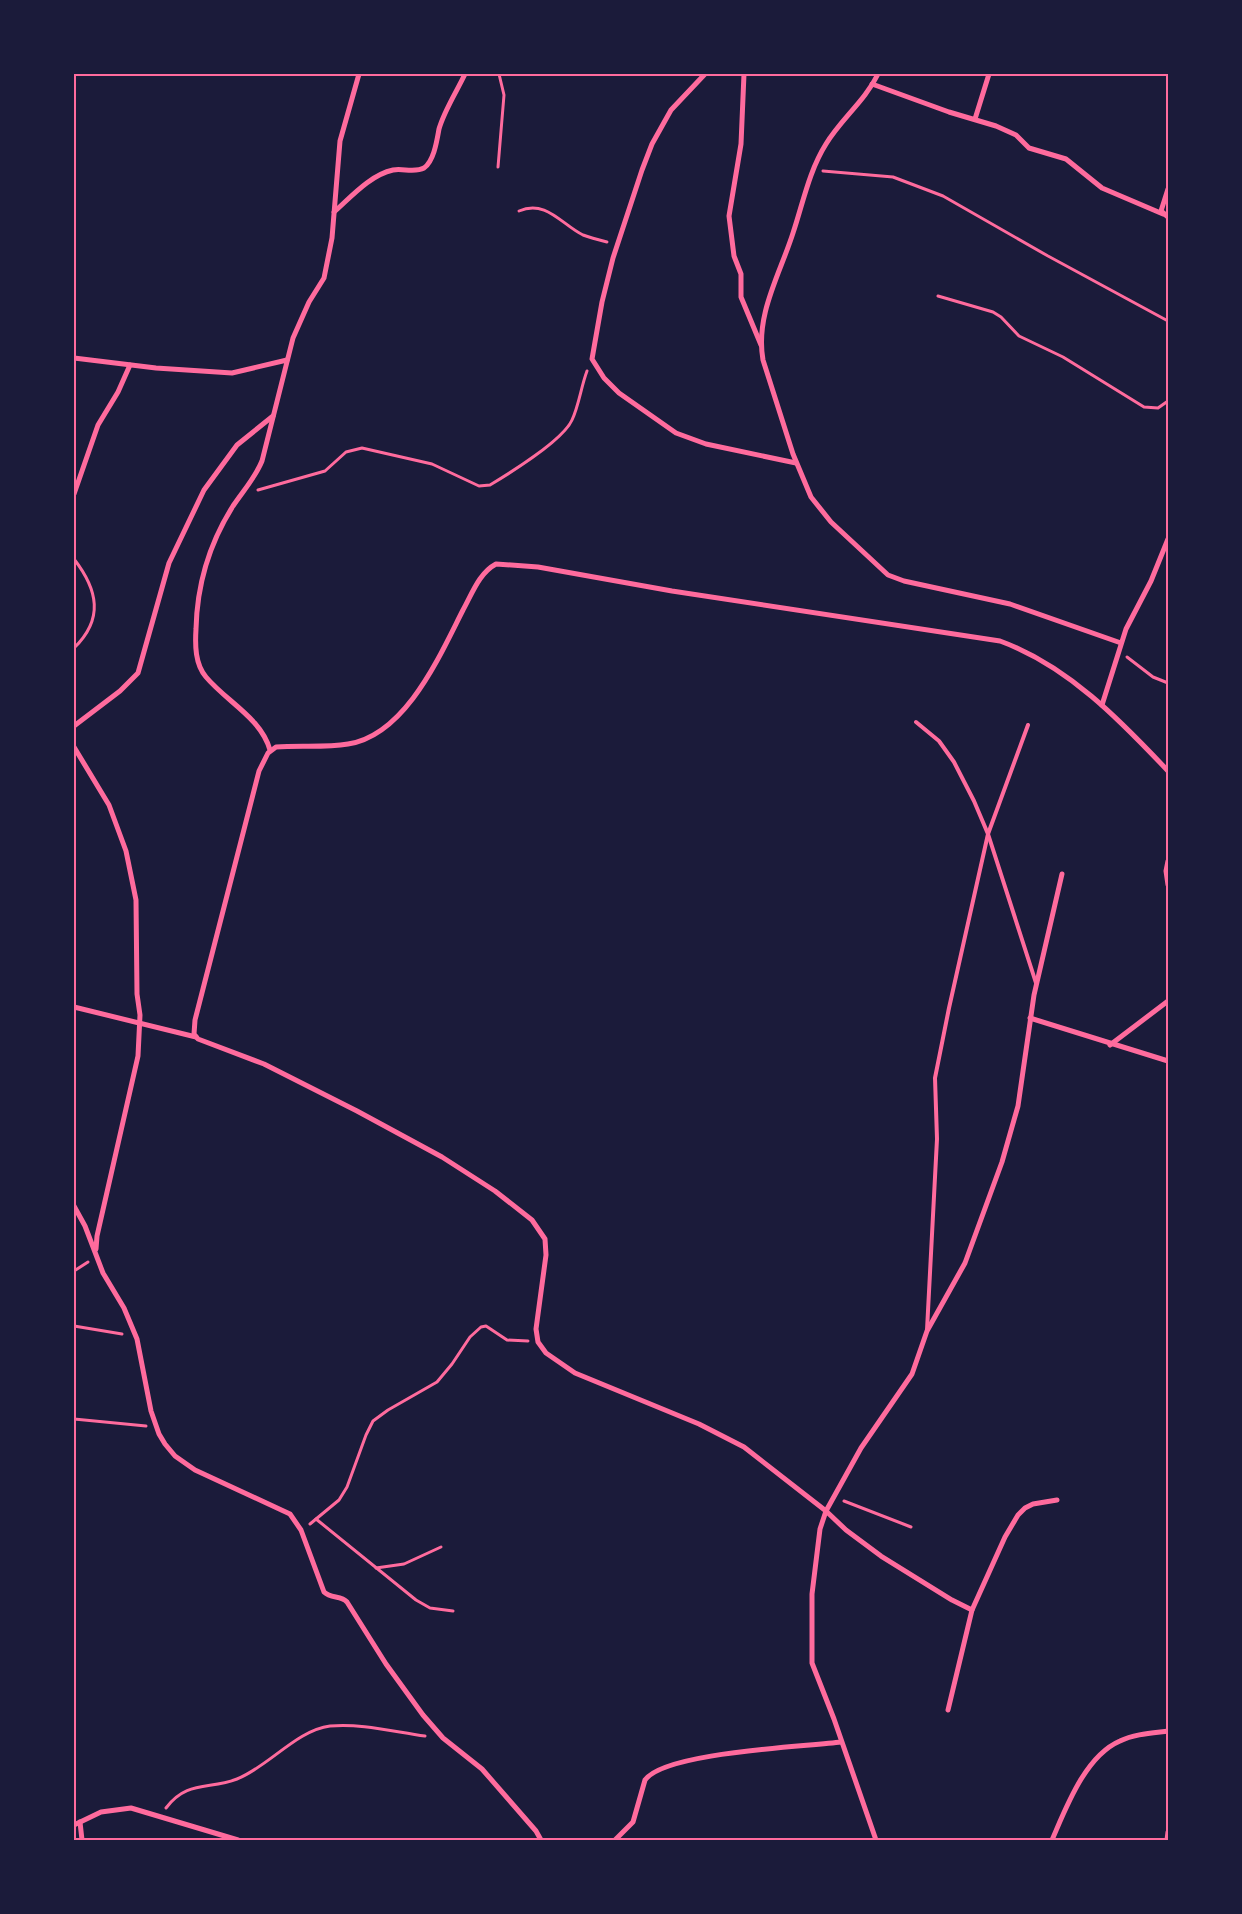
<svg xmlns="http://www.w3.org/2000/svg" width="1242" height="1914" viewBox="0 0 1242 1914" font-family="Poppins,sans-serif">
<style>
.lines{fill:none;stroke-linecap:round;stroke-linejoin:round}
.path{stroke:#ff6b9d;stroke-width:3}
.service{stroke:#ff6b9d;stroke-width:4}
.minor{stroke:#ff6b9d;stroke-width:5}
.neatline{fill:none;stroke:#ff6b9d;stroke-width:2}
</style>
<rect width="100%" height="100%" fill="#1b1b3a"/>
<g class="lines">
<g class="path">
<path d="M498,167L504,95L499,74"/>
<path d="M823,171L893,177L943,196L1048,256L1168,321"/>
<path d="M519,211C546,199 562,225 583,235C591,238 599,240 607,242"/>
<path d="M938,296L993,312L1001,317L1019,336L1063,357L1144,407L1158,408L1168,401"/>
<path d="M258,490L325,471L346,452L362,448L432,464L479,486L490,485C510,473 563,440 572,420C579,405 581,387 587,371"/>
<path d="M74,559C98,590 104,619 74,648"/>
<path d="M1127,657L1153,677L1168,683"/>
<path d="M74,1271L88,1262"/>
<path d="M74,1326L122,1334"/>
<path d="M74,1419L146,1426"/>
<path d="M844,1501L911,1527"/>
<path d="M316,1519L416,1600L430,1608L453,1611"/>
<path d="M310,1524L339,1500L347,1487L366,1435L373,1421L388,1410L437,1382L452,1364L470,1337L481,1327L486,1326L507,1340L528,1341"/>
<path d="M376,1568L404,1564L441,1547"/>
<path d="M166,1808C187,1780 209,1790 237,1779C268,1767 297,1730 330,1726C361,1723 395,1732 425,1736"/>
</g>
<g class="service">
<path d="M916,722L939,741L954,762L974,801L988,834L1036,983"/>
<path d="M927,1330L937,1139L935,1078L949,1008L988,834L1028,725"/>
</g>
<g class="minor">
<path d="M705,74L671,110L652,144L642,170L613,258L602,302L592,359L604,378L619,393L676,433L706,444L796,463"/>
<path d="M744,74L741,144L729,216L734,256L741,274V297L761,345"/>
<path d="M878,74C865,101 841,119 826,144C809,171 803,203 793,233C780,274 755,315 763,360L793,454L811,497L831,522L888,575L904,581L1010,604L1121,643"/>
<path d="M872,84L949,112L996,126L1016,135L1029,148L1066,159L1102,188L1163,214"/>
<path d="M975,119L989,74"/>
<path d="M1168,189L1161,211L1168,217"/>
<path d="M334,212C351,197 370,175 393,170C402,168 415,173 424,168C434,161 437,140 439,129C444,111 457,91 465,74"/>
<path d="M74,358L156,368L232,373L287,360"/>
<path d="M74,494L98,425L118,392L130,365"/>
<path d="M1102,705L1126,629L1151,581L1168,539"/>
<path d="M74,726L120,691L138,673L169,563L204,490L237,445L273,416"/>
<path d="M74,747L109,805L126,851L136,900L137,994L140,1015L138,1056L97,1236L96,1249"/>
<path d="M270,750C261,718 227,702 206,677C195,664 195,645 196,629C197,585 209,544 233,506C243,491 255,478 262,461L293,338L309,302L324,278L332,238L340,141L359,74"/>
<path d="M1168,861L1166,871L1168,885"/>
<path d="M74,1007L196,1037"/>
<path d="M1030,1018L1168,1061"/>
<path d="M1110,1045L1168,1001"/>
<path d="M74,1206L85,1226L103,1273L124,1308L137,1339L151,1411L159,1434L165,1444L175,1456L195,1470L290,1514L301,1530L324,1592C331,1599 341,1595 347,1602L386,1664L423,1715L443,1738L482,1769L536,1831L541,1840"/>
<path d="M972,1610L952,1600L881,1556L846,1530L826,1511L744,1447L699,1424L575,1373L546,1353L538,1342L536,1329L546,1255L545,1239L532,1220L495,1191L442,1157L357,1111L264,1064L198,1039L194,1034L195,1020L259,771L268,753L276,747C300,745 324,748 348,744C406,735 440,655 463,610C472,594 479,573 496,564L538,567L672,591L1000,641C1068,666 1120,720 1168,771"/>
<path d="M948,1710L972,1610L1005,1537L1018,1515L1025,1508L1033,1504L1057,1500"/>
<path d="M80,1822L82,1840"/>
<path d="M74,1825L101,1812L131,1808L238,1840"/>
<path d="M615,1840L633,1822L645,1780C665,1752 804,1747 841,1742"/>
<path d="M876,1840L834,1719L812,1663V1594L820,1529L826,1511L861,1448L912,1374L927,1331L965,1263L1002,1162L1018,1106L1034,995L1062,874"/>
<path d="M1052,1840C1066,1808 1085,1756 1120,1741C1134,1734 1152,1733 1168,1731"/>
<path d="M1167,1840L1168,1832"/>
</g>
</g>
<rect width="1242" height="1914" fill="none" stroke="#1b1b3a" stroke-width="150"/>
<rect x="75" y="75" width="1092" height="1764" class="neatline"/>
</svg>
